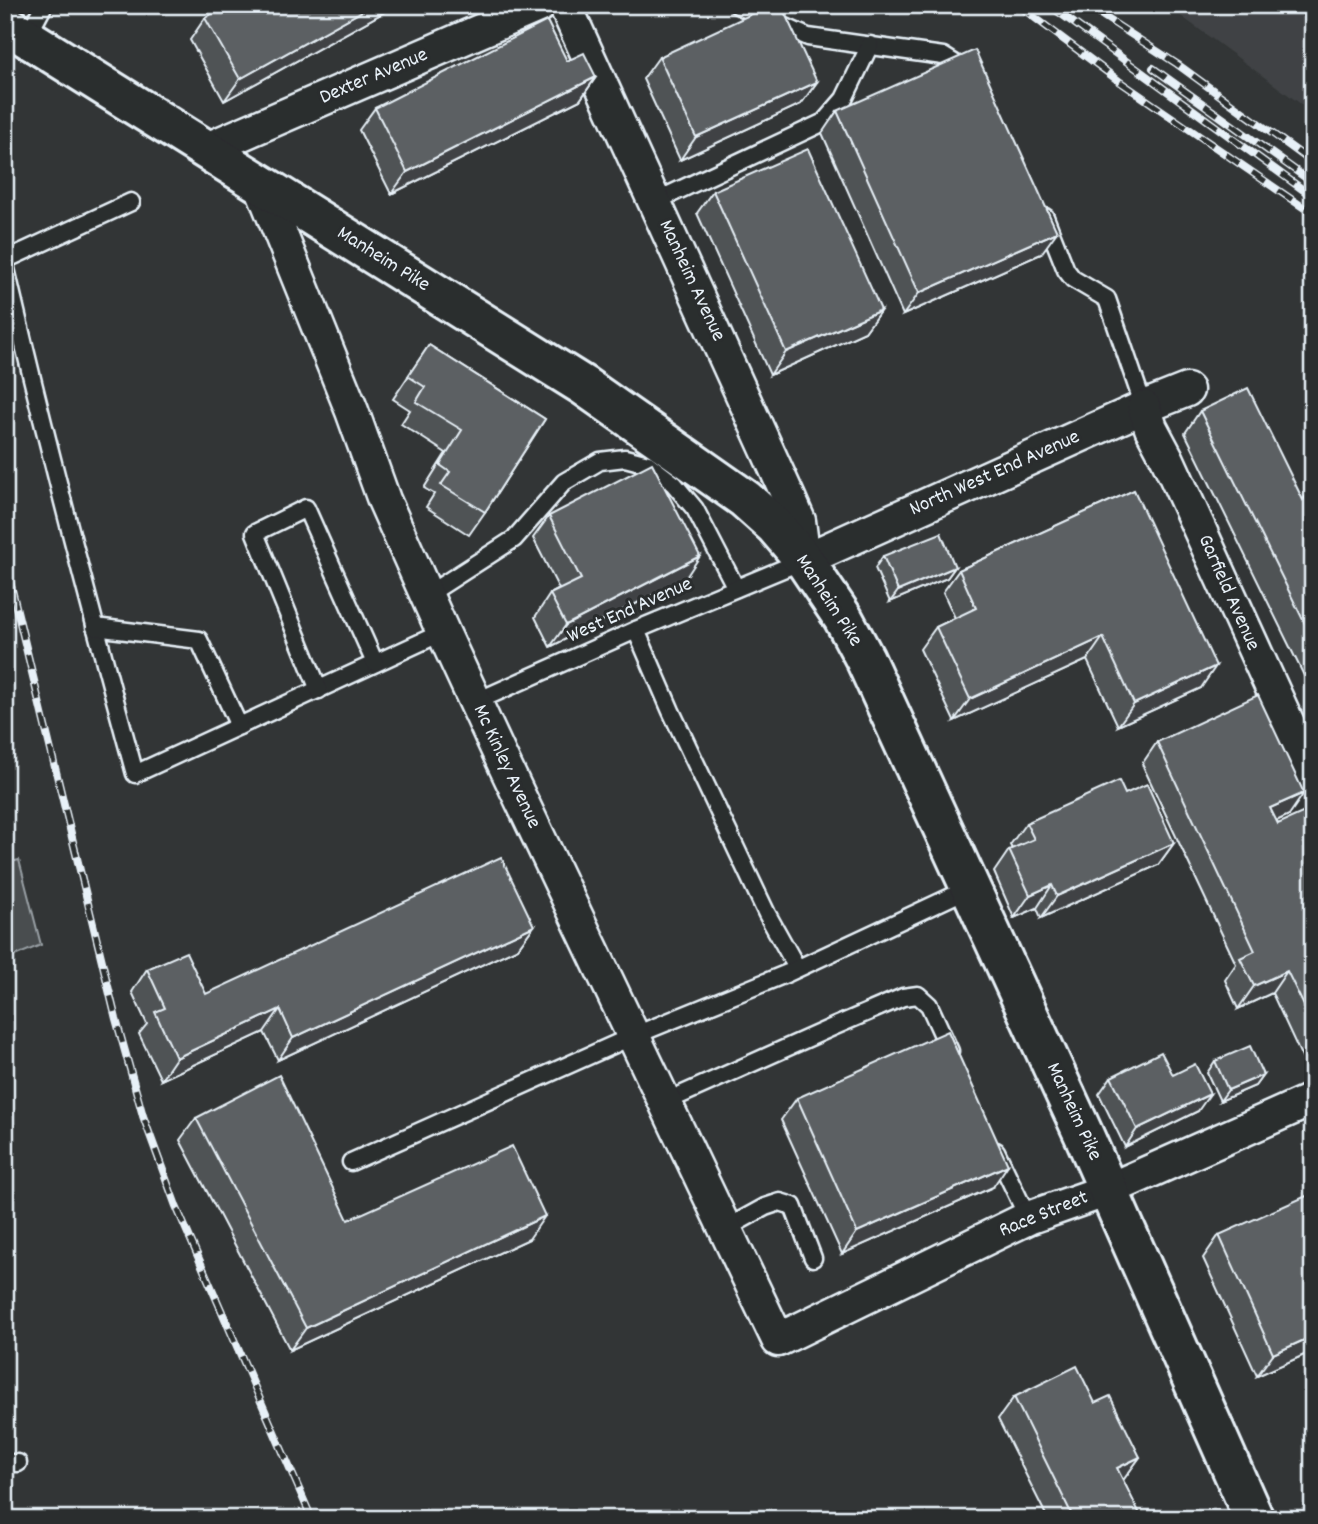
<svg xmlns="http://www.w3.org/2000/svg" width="1318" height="1524" viewBox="0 0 1318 1524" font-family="Dekko,sans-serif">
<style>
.built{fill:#3f4244}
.green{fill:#494d4f;stroke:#989fa4;stroke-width:2}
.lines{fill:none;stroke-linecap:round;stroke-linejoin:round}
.service-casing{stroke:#e8f1f8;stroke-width:21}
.minor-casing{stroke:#e8f1f8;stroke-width:37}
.primary-casing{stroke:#e8f1f8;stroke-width:44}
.service{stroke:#2a2d2e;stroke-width:16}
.minor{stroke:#2a2d2e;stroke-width:32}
.primary{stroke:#2a2d2e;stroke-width:38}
.rail-casing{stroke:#e8f1f8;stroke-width:8}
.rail{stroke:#2a2d2e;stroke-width:5;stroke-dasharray:16;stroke-linecap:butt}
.wall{fill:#4f5355;stroke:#e8f1f8;stroke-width:2}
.shaded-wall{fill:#404345;stroke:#e8f1f8;stroke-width:2}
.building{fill:#5c6063;stroke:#e8f1f8;stroke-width:2}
.labels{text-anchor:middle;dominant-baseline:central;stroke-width:6;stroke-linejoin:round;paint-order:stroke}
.street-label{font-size:21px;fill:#e8f1f8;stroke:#2a2d2e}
</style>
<rect width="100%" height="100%" fill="#323536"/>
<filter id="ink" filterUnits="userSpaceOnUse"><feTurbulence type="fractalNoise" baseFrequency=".0143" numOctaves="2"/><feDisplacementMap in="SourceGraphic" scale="14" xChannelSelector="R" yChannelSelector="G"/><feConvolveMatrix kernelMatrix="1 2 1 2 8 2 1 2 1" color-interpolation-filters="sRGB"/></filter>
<g filter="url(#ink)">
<path class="built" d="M1166,5H1313V113Z"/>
<path class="green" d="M5,858L7,863L19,860L41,945L5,960Z"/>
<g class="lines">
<defs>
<g id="service">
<path d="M737,5L808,37L943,56L967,71"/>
<path d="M27,37L44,5"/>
<path d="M654,202L824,122L844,99L870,45"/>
<path d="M1045,217L1066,270L1073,279L1107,299L1144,407"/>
<path d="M5,260L131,202"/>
<path d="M5,264C44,435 89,605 135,774L443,632"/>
<path d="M427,595L514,539L564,482L600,461L625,458L648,464L674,484L695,509L736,588"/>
<path d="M95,627L199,640L239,726"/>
<path d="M636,630L671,711L767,914L797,968"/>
<path d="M319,690L255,533L306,508L375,663"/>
<path d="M475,702L636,630L804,560"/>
<path d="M665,1102L833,1027L903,997L918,995L929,1005L950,1051"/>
<path d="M996,1151L1028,1218"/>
<path d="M351,1162L633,1036L788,973L970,888"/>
<path d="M725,1229L765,1207L780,1202L793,1206L813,1258"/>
<path d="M5,1463H18"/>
</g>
<g id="minor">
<path d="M565,5L789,498L799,521L804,560L1144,407L1187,390"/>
<path d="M207,149L540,5"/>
<path d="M260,183L352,411L384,500L443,632L504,764L778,1340L1028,1218L1108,1190L1313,1099"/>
<path d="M1144,407L1151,428L1167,458L1313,778"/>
</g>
<path id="primary" d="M5,24L584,386L745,499L774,525L804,560L843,618L865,659L1083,1133L1254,1519"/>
</defs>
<use href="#service" class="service-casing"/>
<use href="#minor" class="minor-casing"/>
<use href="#primary" class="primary-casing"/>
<use href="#service" class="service"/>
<use href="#minor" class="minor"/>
<use href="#primary" class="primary"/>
<defs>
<g id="rail">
<path d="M1018,5L1119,81L1313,214"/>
<path d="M1049,5L1313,197"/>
<path d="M1086,5L1177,64L1313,163"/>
<path d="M1153,68L1313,183"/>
<path d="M5,561L116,1019L143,1116L176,1206L312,1519"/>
</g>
</defs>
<use href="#rail" class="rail-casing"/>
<use href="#rail" class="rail"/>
</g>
<g class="wall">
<path d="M220,5H397L224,101L190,40L205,18L222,9Z"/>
<path d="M659,57L817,82L801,104L680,160L643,79Z"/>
<path d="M567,61L596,77L580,100L391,194L359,130L375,108Z"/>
<path d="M837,111L1041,254L903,315L822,133Z"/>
<path d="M713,191L881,310L865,332L770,375L697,213Z"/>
<path d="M429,345L545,419L485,512L469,535L426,507L434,494L424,488L446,453L401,424L410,410L393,399Z"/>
<path d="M1200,411L1303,500L1313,486V694L1185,433Z"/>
<path d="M1134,490L1201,688L1118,726L1087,660L954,721L920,649L936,627L955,618L943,592L959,570Z"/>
<path d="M549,516L685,579L550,647L535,617L550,594L559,589L533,538Z"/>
<path d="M883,556L955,567L947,578L890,602L875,568Z"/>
<path d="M1157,742L1289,815L1276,821L1278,824L1313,814V1060L1305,1064L1272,993L1238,1009L1225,980L1236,964L1142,764Z"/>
<path d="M1125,794L1174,843L1158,865L1041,918L1037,908L1014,918L994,872L1009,850L1012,849L1010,845L1026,823Z"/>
<path d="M534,926L518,948L278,1060L264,1032L161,1080L139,1034L147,1024L132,992L147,969L206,994Z"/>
<path d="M1215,1061L1263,1075L1255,1086L1220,1101L1207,1073Z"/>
<path d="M1173,1075L1198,1111L1125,1147L1099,1094L1111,1077Z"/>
<path d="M797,1098L993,1187L842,1254L781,1120Z"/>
<path d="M196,1118L348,1220L529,1239L290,1350L180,1140Z"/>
<path d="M1219,1235L1313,1351L1257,1376L1203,1258Z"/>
<path d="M1014,1397L1095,1403L1140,1457L1123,1480L1141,1519H1048L998,1419Z"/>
</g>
<g class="shaded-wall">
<path d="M373,5H397L224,101L240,79Z"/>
<path d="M596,77L580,100L391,194L407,172Z"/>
<path d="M817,82L801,104L680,160L696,137Z"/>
<path d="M1057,232L1041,254L903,315L919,293Z"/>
<path d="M881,310L865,332L770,375L786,352Z"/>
<path d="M700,556L685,579L550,647L566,625Z"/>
<path d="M955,567L947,578L890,602L898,591Z"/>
<path d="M1103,637L1087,660L954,721L970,699Z"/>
<path d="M1216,666L1201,688L1118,726L1134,704Z"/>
<path d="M1304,793L1289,815L1255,831L1270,808Z"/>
<path d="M1174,843L1158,865L1041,918L1057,896Z"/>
<path d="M1052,885L1037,908L1014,918L1030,895Z"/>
<path d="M534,926L518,948L278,1060L293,1038Z"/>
<path d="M1287,971L1272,993L1238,1009L1254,986Z"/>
<path d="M280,1009L264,1032L161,1080L176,1058Z"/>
<path d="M1313,1053V1060L1305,1064Z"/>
<path d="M1263,1075L1255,1086L1220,1101L1228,1090Z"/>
<path d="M1210,1094L1198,1111L1125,1147L1137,1129Z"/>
<path d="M1008,1165L993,1187L842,1254L857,1232Z"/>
<path d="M545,1216L529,1239L290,1350L306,1328Z"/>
<path d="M1313,1336V1351L1257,1376L1273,1354Z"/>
<path d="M1140,1457L1124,1479L1101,1491L1117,1468Z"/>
</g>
<g class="building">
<path d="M228,5H373L240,79L205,18Z"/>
<path d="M771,5H781L817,82L696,137L659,57Z"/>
<path d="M547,21L567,61L584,53L596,77L407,172L375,108Z"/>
<path d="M975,50L1057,232L919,293L837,111Z"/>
<path d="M808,149L881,310L786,352L713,191Z"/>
<path d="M429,345L545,419L485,512L441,485L450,472L440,465L462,430L416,402L425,387L408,376Z"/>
<path d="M1248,388L1303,500L1313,486V640L1200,411Z"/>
<path d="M652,463L700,556L566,625L550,594L581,579L549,516Z"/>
<path d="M1134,490L1216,666L1134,704L1103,637L970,699L936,627L976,608L959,570Z"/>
<path d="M941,533L955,567L898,591L883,556Z"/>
<path d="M1258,695L1304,793L1270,808L1278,824L1311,809L1313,814V1024L1287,971L1254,986L1240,958L1255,951L1157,742Z"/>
<path d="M1119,781L1125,794L1147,784L1174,843L1057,896L1052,885L1030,895L1009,850L1034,839L1026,823Z"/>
<path d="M501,857L534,926L293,1038L280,1009L176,1058L155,1012L165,1008L147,969L186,952L206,994Z"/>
<path d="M948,1031L1008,1165L857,1232L797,1098Z"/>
<path d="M1250,1046L1263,1075L1228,1090L1215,1061Z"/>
<path d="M1161,1052L1173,1075L1195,1064L1210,1094L1137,1129L1111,1077Z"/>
<path d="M279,1075L348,1220L512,1146L545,1216L306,1328L196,1118Z"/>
<path d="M1313,1193V1336L1273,1354L1219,1235Z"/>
<path d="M1077,1366L1095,1403L1110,1396L1140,1457L1117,1468L1142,1518L1140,1519H1074L1014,1397Z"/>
</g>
</g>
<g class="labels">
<g class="street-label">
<text transform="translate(374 77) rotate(-23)">Dexter Avenue</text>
<text transform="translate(383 260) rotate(32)">Manheim Pike</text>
<text transform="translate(691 281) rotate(65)">Manheim Avenue</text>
<text transform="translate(995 474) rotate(-24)">North West End Avenue</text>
<text transform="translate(1228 593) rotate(66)">Garfield Avenue</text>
<text transform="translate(828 601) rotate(57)">Manheim Pike</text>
<text transform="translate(630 611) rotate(-24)">West End Avenue</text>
<text transform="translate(506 767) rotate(65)">Mc Kinley Avenue</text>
<text transform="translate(1073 1112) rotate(65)">Manheim Pike</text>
<text transform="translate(1044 1215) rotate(-22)">Race Street</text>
</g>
</g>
<rect width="1318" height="1524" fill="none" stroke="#2a2d2e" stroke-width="28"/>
<rect x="14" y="14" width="1290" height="1496" fill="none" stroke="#e8f1f8" stroke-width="2.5" filter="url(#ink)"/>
</svg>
